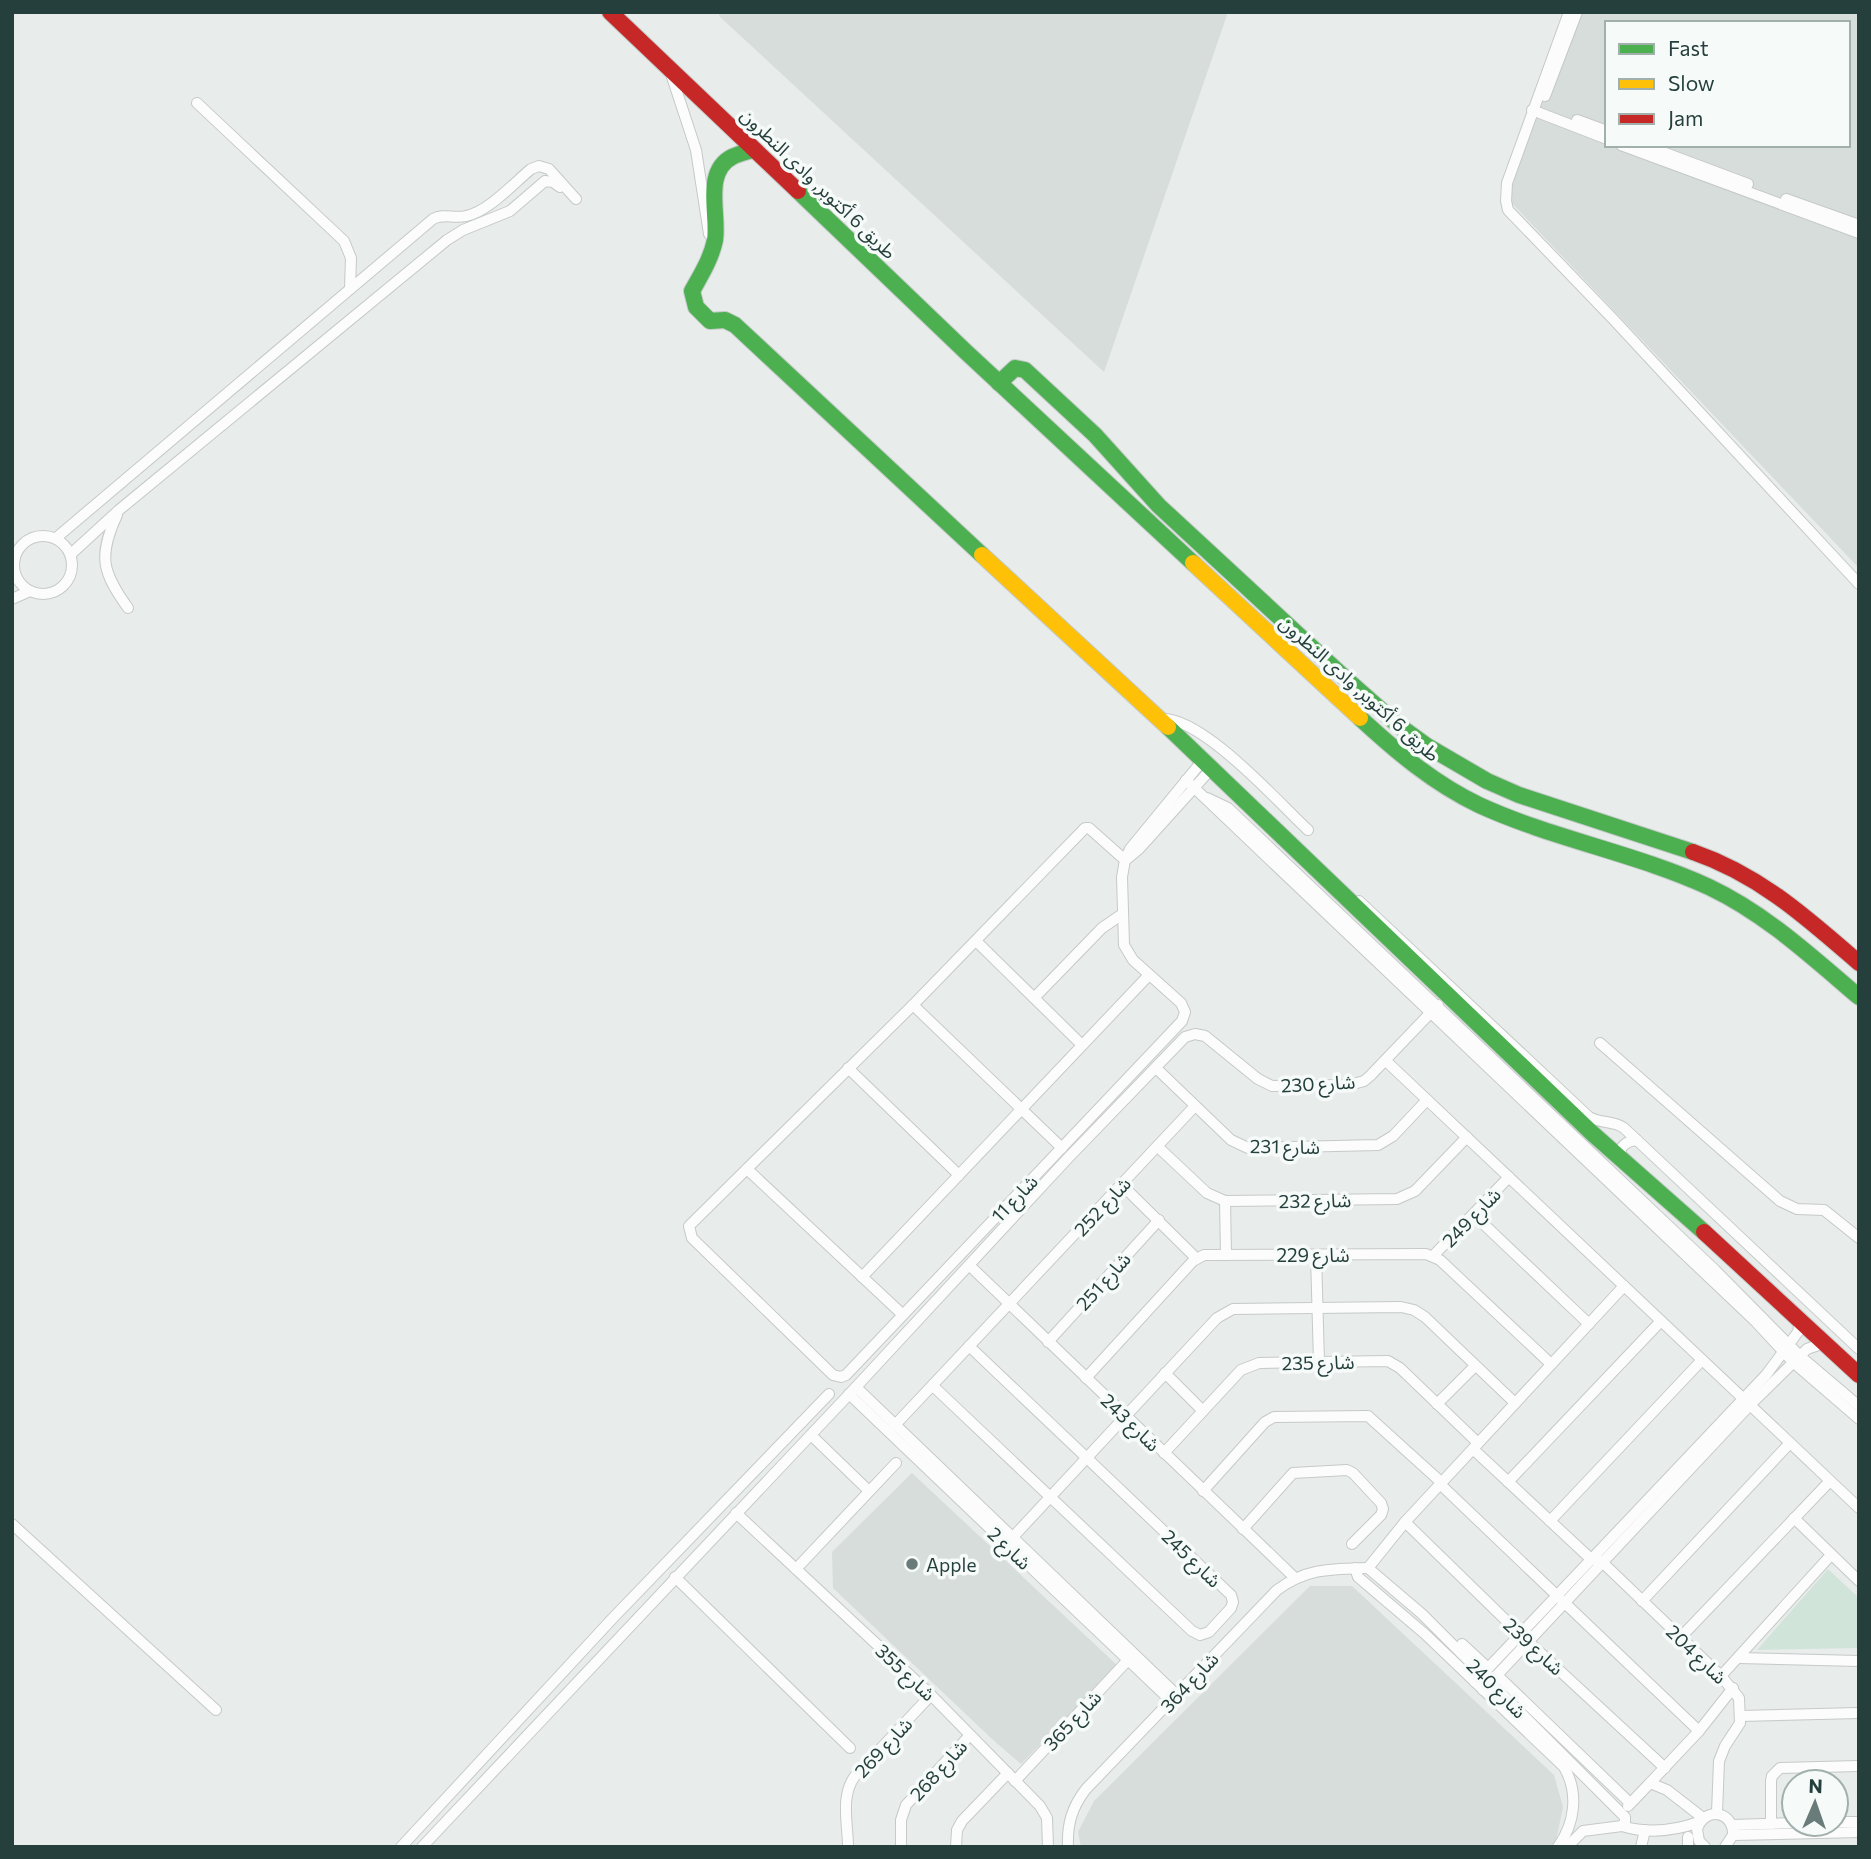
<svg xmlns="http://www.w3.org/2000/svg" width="1871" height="1859" viewBox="0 0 1871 1859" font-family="Commissioner,'Noto Sans Arabic',sans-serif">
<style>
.built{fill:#d6dddb;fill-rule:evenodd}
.green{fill:#d1e4da}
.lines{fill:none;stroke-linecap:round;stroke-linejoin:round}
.street-casing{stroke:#c5c9c7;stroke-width:12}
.fast-casing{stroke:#c3cac8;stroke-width:18}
.slow-casing{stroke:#c3cac8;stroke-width:18}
.jam-casing{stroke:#c3cac8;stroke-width:18}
.street{stroke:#fcfcfc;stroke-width:10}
.fast{stroke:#4caf50;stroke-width:16}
.slow{stroke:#ffc107;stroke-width:16}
.jam{stroke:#c62828;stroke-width:16}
.poi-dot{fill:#697c79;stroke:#f6faf9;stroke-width:2.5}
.labels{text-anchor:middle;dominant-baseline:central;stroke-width:7;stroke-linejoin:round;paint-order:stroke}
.street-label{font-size:19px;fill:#25403c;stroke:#f6faf9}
.poi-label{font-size:19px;fill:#25403c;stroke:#f6faf9;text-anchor:start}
</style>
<rect width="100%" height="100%" fill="#e8ecea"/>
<g class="built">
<path d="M720,12H1228L1104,372L719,16Z"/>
<path d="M1572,12H1859V568L1504,195ZM1607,23H1848V145H1607Z"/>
<path d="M912,1473L1118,1666L1021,1764L992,1739L833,1588L832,1552Z"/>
<path d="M1310,1586H1352L1554,1775L1563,1807L1556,1841L1551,1847H1081L1078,1832L1094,1801Z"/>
</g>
<path class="green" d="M1828,1569L1859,1598V1648L1757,1650Z"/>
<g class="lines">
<defs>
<g id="street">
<path d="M1569,12L1507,183L1506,201L1508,210L1614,320L1859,584"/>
<path d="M671,74L696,150L709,234"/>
<path d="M1545,96L1577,12"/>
<path d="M197,103L344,241L351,258L350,288"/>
<path d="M1532,110L1607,139"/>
<path d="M1577,120L1607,131"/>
<path d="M1621,145L1859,233"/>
<path d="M1644,145L1748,184"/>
<path d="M1786,199L1859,225"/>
<path d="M117,515C98,556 102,572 128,608"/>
<circle cx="43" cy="565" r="29"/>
<path d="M56,538L433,219C444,213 454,219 466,216C488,212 514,183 531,169L539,166L549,169L576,199"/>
<path d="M71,554L119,510L447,240L463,230L510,211L545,181L553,182L560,187"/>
<path d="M12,599L30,591"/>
<path d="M1159,719C1200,714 1277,801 1308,830"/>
<path d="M1186,780L1756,1322L1794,1363L1859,1419"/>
<path d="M1207,798L1228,808L1715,1270L1800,1356L1859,1406"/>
<path d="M1127,859L1139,849L1212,768"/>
<path d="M1125,860L1089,828H1085L913,1005L689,1226L692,1238L833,1375L841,1377L846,1375L1182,1021L1185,1012L1181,1003L1133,960L1124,945L1122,877L1125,860L1130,849L1203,760"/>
<path d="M1359,901L1589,1117C1601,1124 1613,1120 1624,1128L1859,1349"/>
<path d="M976,941L1082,1045"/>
<path d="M1034,998L1102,928L1121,915"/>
<path d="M913,1005L1062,1148"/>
<path d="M1600,1043L1780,1201L1797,1209L1824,1210L1859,1238"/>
<path d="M1386,1061L1859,1508"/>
<path d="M848,1068L959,1175"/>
<path d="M1156,1068L1231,1140L1248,1148L1378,1145L1393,1136L1427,1100"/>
<path d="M1158,1147L1207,1193L1225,1201L1397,1199L1415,1191L1467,1137"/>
<path d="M1619,1157C1620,1146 1626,1141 1637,1140"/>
<path d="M747,1169L902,1314"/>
<path d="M1122,1185L1196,1258"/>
<path d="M1225,1201L1226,1255"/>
<path d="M1474,1215L1589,1324"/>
<path d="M1316,1255L1319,1362"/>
<path d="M1433,1256L1509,1177"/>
<path d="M969,1265L1294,1577"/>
<path d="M862,1277L1149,975"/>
<path d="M1048,1342L1159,1220"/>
<path d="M1165,1373L1203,1411"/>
<path d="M1086,1378L1193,1261L1204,1255L1426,1254L1440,1260L1551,1364"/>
<path d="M933,1386L1192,1631L1200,1635L1209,1632L1231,1608L1233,1602L1231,1595L969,1346"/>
<path d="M856,1387L1177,1695"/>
<path d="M849,1394L1171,1701"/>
<path d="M1437,1404L1475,1366"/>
<path d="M895,1425L1195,1106"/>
<path d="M811,1435L869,1491"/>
<path d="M1473,1449L1592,1560"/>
<path d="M1164,1453L1241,1370L1259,1363L1388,1361L1400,1368L1478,1443"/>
<path d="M1508,1482L1661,1321"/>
<path d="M1440,1484L1699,1731"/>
<path d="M1203,1491L1265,1422L1274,1417L1368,1416L1442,1483"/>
<path d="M736,1513L931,1695L1040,1806L1047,1818L1048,1847"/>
<path d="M1794,1518L1859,1581"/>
<path d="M1550,1521L1702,1360"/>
<path d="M1405,1522L1521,1635L1665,1768"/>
<path d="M12,1524L216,1710"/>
<path d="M1243,1529L1293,1473L1347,1470L1353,1473L1381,1503L1383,1509L1381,1515L1352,1544"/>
<path d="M1013,1537L1217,1318L1233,1309L1401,1307L1414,1310L1425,1317L1515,1403"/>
<path d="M1601,1561L1721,1676L1739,1698L1740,1723L1725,1746L1719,1761L1717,1813"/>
<path d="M1355,1568L1358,1577L1425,1634L1564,1767C1579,1793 1575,1823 1558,1847"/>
<path d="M1368,1568L1422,1614L1625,1817V1822L1622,1826L1583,1831L1567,1847"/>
<path d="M1368,1568L1405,1522L1624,1286"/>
<path d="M796,1569L896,1463"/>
<path d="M675,1577L850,1748"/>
<path d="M1642,1601L1790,1443"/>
<path d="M1680,1638L1830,1481"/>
<path d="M1462,1644L1488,1668"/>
<path d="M1739,1658L1859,1661"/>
<path d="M1497,1675L1630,1803"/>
<path d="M1721,1676L1831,1555"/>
<path d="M1475,1682L1766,1375L1798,1332L1800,1320"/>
<path d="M1483,1690L1750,1405L1807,1349L1824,1343"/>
<path d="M1741,1716L1859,1713"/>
<path d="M1015,1781L1128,1660"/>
<path d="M1628,1806L1650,1783"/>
<path d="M1703,1818L1667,1790L1650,1783L1699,1731L1733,1688"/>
<path d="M1836,1822H1859"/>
<path d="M1771,1824V1781L1772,1776L1780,1768L1859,1766"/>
<path d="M1732,1825L1794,1823"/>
<path d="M1622,1826C1648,1834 1674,1831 1699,1822"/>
<path d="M1733,1835L1859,1832"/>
<path d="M401,1847L612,1619L829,1394"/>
<path d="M422,1847L856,1387L1069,1157L1185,1037L1195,1034L1205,1036L1258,1079L1272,1086L1350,1085L1364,1081L1370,1076L1438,1005"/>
<path d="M848,1847C848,1824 840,1796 855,1776L931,1695"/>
<path d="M901,1847V1820L906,1805L970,1735"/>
<path d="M956,1847L957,1830L962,1821L1008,1773"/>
<path d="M1068,1847C1067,1824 1072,1807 1086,1789L1277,1590C1307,1568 1331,1569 1368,1568"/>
<path d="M1641,1847L1645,1830"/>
<path d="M1688,1847V1837"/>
<path d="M1705,1847L1699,1841L1697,1829C1705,1806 1734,1811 1733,1835L1725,1847"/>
</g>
<g id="fast">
<path d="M753,150C746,152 738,154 732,157C703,172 719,215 715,240C711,259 701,275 692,291L696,307L710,321L725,320L735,325L982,555"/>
<path d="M798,191L965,351L1193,563"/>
<path d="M999,383L1015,368L1025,370L1095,435L1159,506L1345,678L1398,725L1427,746L1487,781L1519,795L1693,852"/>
<path d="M1360,718C1397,752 1433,783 1479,805C1553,839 1635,853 1709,887C1766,914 1812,957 1859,997"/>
<path d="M1168,727L1593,1134L1704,1232"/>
</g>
<g id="slow">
<path d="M982,555L1168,727"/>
<path d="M1193,563L1360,718"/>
</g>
<g id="jam">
<path d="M610,12L798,191"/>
<path d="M1693,852C1760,875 1807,918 1859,963"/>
<path d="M1704,1232L1859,1375"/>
</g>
</defs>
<use href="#street" class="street-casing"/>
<use href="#fast" class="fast-casing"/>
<use href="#slow" class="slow-casing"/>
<use href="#jam" class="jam-casing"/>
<use href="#street" class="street"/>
<use href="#fast" class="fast"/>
<use href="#slow" class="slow"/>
<use href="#jam" class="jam"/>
</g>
<circle class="poi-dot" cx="912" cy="1564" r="7"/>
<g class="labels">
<g class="street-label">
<text transform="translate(819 183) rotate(44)">طريق 6 أكتوبر, وادى النطرون</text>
<text transform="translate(1360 688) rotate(42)">طريق 6 أكتوبر, وادى النطرون</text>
<text transform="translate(1318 1083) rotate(-3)">شارع 230</text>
<text transform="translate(1285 1146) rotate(1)">شارع 231</text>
<text transform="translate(1014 1198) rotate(-46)">شارع 11</text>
<text transform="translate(1315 1200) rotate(-1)">شارع 232</text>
<text transform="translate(1102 1206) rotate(-47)">شارع 252</text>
<text transform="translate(1471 1217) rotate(-46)">شارع 249</text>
<text x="1313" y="1254">شارع 229</text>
<text transform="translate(1103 1281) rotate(-48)">شارع 251</text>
<text transform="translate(1318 1362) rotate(-1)">شارع 235</text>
<text transform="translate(1131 1422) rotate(44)">شارع 243</text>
<text transform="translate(1010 1548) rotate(44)">شارع 2</text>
<text transform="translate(1192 1558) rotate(44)">شارع 245</text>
<text transform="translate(1534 1646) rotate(43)">شارع 239</text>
<text transform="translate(1697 1654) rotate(44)">شارع 204</text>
<text transform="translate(906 1672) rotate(43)">شارع 355</text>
<text transform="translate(1189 1682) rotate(-47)">شارع 364</text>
<text transform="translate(1497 1688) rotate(45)">شارع 240</text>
<text transform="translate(1072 1720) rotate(-47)">شارع 365</text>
<text transform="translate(883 1747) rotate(-47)">شارع 269</text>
<text transform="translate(938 1770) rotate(-48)">شارع 268</text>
</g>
<g class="poi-label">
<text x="926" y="1564">Apple</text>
</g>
</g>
<rect width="1871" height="1859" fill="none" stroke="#25403c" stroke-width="28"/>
<rect x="1605" y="21" width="245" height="126" fill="#f6faf9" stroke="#a2b0ad" stroke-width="2"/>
<rect x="1619" y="44" width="35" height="10" fill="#4caf50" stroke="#a2b0ad" stroke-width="2"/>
<text x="1668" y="56" font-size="21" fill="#25403c">Fast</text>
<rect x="1619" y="79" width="35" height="10" fill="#ffc107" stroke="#a2b0ad" stroke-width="2"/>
<text x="1668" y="91" font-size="21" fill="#25403c">Slow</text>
<rect x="1619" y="114" width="35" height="10" fill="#c62828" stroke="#a2b0ad" stroke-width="2"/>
<text x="1668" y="126" font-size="21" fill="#25403c">Jam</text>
<g transform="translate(1815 1803) rotate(2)"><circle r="33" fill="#f6faf9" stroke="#a2b0ad" stroke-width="2"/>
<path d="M0-5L12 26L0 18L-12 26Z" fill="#697c79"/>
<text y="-10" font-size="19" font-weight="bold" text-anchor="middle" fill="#25403c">N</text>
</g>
</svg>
